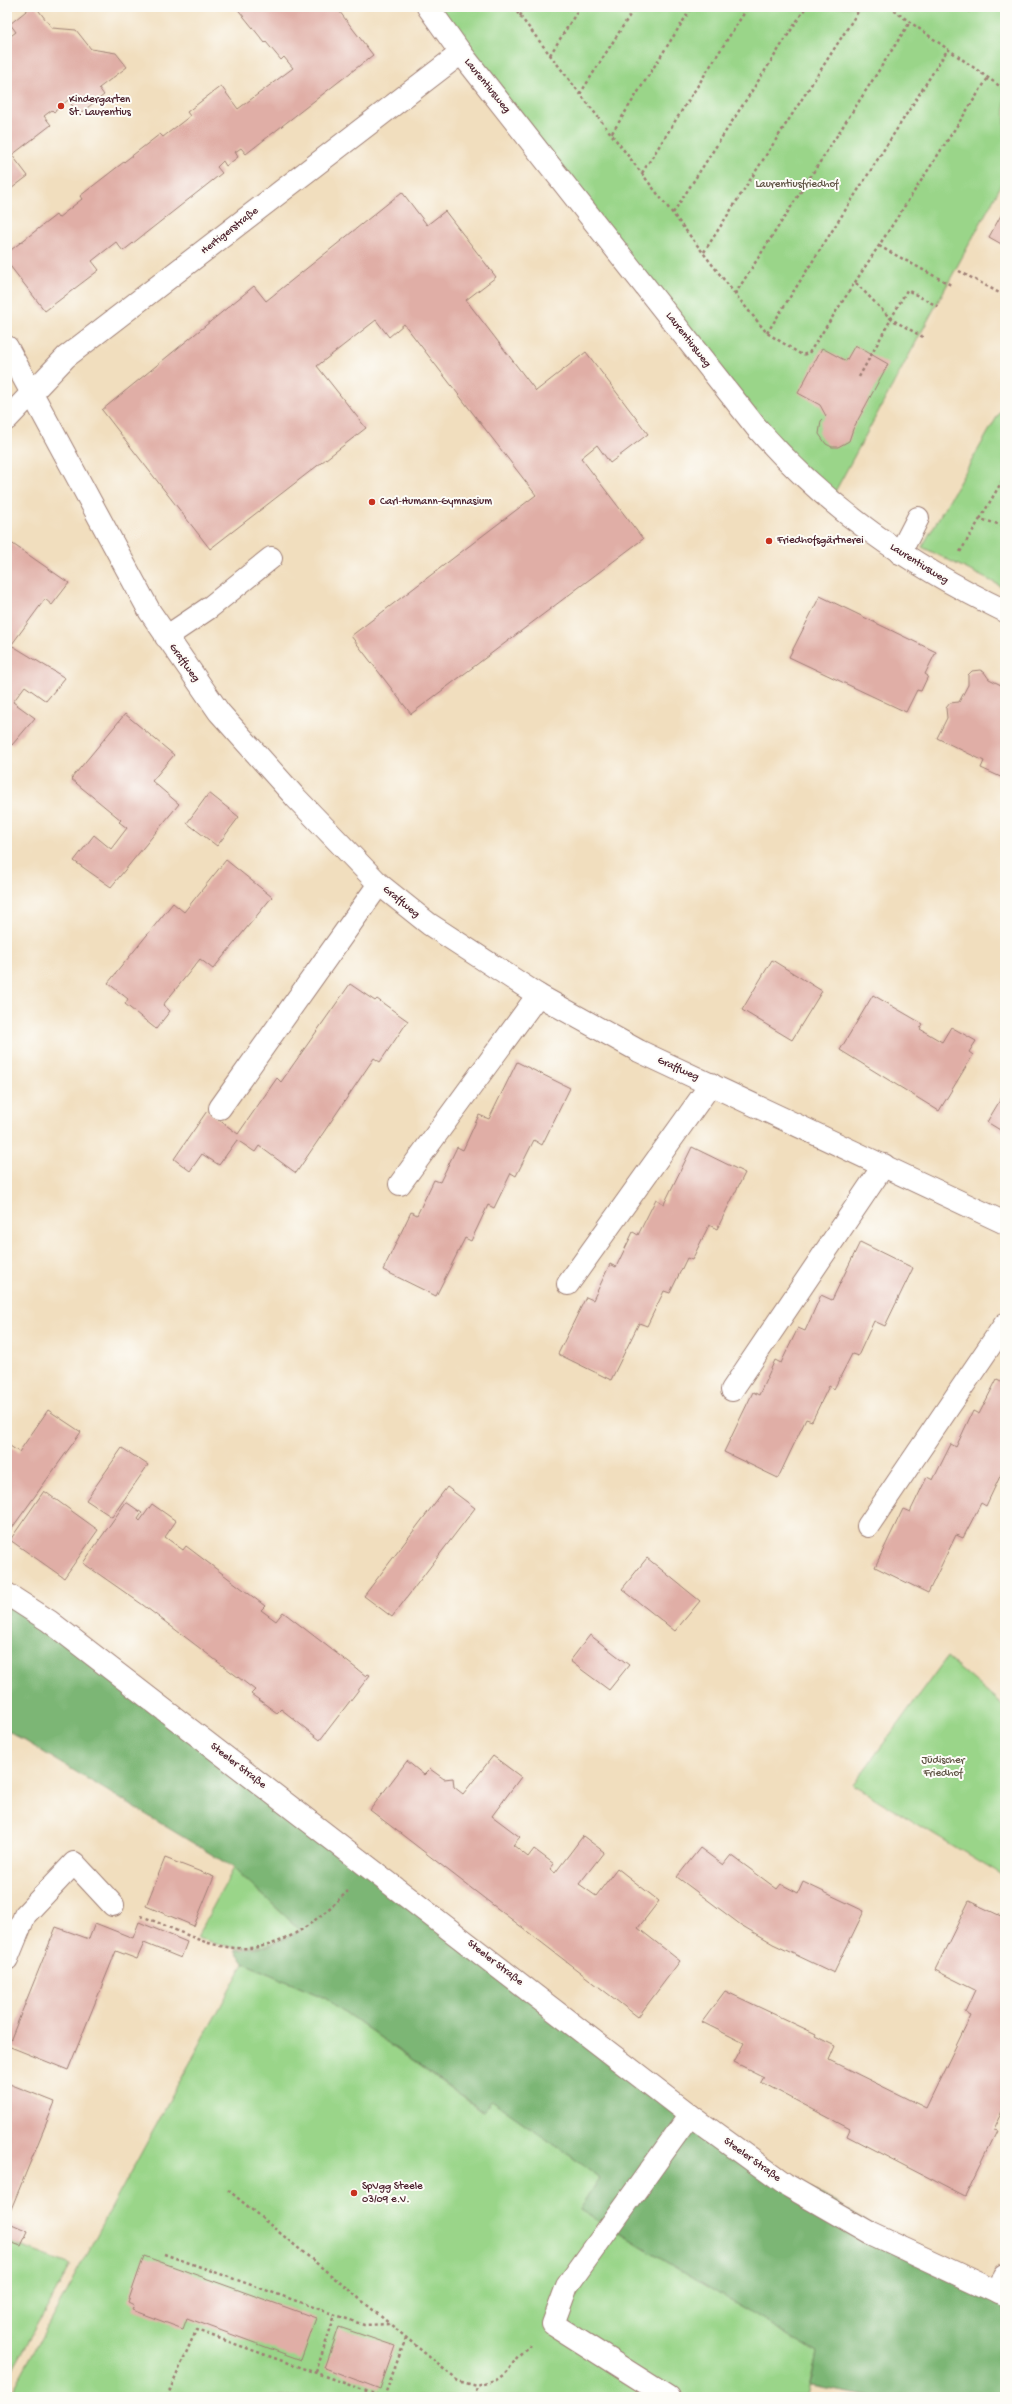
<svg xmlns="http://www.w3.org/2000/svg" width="1012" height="2404" viewBox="0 0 1012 2404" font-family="'Gochi Hand',sans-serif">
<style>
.green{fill:#9ad589;stroke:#727a5a}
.forest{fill:#7bb675;stroke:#626a50}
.building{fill:#e0aea6}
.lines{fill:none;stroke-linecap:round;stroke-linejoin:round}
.minor-casing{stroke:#9e7e74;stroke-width:24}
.major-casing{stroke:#9e7e74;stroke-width:24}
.path{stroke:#9e7e74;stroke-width:2.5;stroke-dasharray:3 3;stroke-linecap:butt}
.minor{stroke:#fff;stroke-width:22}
.major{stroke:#fff;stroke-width:22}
.poi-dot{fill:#c8321e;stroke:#fdfcf7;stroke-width:1.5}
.labels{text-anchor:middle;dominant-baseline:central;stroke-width:4;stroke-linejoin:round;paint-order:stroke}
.street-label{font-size:11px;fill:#4a1f2b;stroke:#fdfcf7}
.poi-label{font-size:11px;fill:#4a1f2b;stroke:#fdfcf7;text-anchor:start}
.park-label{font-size:11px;fill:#625647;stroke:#fdfcf7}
</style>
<rect width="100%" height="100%" fill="#fdfcf7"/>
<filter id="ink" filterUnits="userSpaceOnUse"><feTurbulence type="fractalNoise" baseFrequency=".025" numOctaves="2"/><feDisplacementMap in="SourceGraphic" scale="8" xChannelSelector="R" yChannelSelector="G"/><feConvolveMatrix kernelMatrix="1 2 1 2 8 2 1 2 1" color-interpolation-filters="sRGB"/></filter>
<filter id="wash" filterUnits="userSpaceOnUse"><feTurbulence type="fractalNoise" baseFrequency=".012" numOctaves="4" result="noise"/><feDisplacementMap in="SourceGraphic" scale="16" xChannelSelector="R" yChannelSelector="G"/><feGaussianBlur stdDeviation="0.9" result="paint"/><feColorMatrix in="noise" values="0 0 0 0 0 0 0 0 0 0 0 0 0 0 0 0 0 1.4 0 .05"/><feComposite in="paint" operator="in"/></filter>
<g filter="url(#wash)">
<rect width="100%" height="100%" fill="#f1debe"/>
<g class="green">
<path d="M433,7H1005V178L830,501L787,461Z"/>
<path d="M1005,403V588L922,547Z"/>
<path d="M947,1657L1005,1707V1877L853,1785Z"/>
<path d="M234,1868L301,1931L266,1946L235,1948L196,1938Z"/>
<path d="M244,1963L325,1998L482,2111L491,2100L600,2177L580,2210L817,2353L807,2397H9Z"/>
<path d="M7,2241L71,2265L7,2380Z"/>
</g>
<path class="forest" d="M7,1598L690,2116L1005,2304V2397H871L810,2386L817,2353L580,2210L600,2177L491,2100L483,2111L325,1998L244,1963L235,1950L267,1947L301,1931L234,1868L7,1730Z"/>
<g id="blocks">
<g class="building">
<path d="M31,7H36L52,28L76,30L91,49L116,53L127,67L99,88L104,95L79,114L68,100L54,112L52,110L44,116L51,125L12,155L28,176L7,192V36L8,38L16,32L10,24Z"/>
<path d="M236,7H336L373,55L246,154L241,148L235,152L238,157L226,166L223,161L217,167L222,173L123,251L116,242L92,261L99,270L45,311L7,262V253L56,215L58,218L82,199L80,196L160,134L163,137L190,116L187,112L221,86L238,109L293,68L284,57L281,60L266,42L265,43Z"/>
<path d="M402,192L427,225L445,211L496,277L466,300L536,391L586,352L648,434L610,463L597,445L581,458L643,539L411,714L351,636L536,495L404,324L389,337L376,320L317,366L366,428L210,549L102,410L254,286L266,301Z"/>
<path d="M1005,208V246L989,237Z"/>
<path d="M855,345L888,364L853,429L849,441L838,447H832L826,444L819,434L821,421L826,416L820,405L798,393L822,348L846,361Z"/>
<path d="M7,540L69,583L52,605L45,599L7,651Z"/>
<path d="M820,596L936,652L925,674L928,676L921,691L917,690L906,712L789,657Z"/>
<path d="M13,646L65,678L46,701L25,686L13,702L35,718L12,745L7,741V655Z"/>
<path d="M980,670L984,672L989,679L1005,687V779L981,768L984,761L937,738L947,718L946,708L950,703L959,702L968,685V675L972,671Z"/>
<path d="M125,714L174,755L152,781L179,804L111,887L74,861L94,835L111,849L127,828L119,822L121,820L71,779Z"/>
<path d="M209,793L239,817L217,846L187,823Z"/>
<path d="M226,860L272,897L213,969L200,959L163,1005L170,1011L156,1029L125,1004L128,999L108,983L173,903L184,912Z"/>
<path d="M772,960L822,991L792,1040L742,1010Z"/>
<path d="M350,984L375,1001L377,999L408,1021L380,1062L374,1058L296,1173L259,1146L255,1152L237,1140L219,1165L202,1154L190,1171L174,1159L207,1111L238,1134L277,1078L281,1082Z"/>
<path d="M873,995L923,1024L920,1029L942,1042L951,1027L976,1041L969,1052L973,1055L939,1111L840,1050Z"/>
<path d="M517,1062L570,1088L542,1145L534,1140L516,1176L511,1173L494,1208L488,1205L471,1241L465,1238L436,1296L383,1270L411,1212L417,1215L434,1180L440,1182L457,1147L463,1150L479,1115L489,1119Z"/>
<path d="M1005,1092V1133L987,1122Z"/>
<path d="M692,1147L745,1173L717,1229L709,1225L692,1260L687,1258L670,1293L664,1291L647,1326L639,1323L611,1380L558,1354L586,1297L593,1300L610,1264L616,1267L633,1232L638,1235L656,1199L664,1204Z"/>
<path d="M860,1242L913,1268L885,1326L874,1321L858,1356L852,1354L834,1389L829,1386L812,1421L806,1419L778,1478L724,1452L753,1392L759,1395L775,1360L781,1363L798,1328L805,1331L821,1295L832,1300Z"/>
<path d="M997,1379L1005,1383V1471L1003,1470L986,1506L981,1503L963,1538L956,1535L928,1593L875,1567L903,1509L910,1512L927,1477L933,1480L951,1444L956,1447L973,1411L979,1414Z"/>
<path d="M48,1410L81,1432L7,1535V1444L19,1452Z"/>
<path d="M122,1448L148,1465L112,1517L86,1500Z"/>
<path d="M447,1487L475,1508L392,1617L364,1596Z"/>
<path d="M44,1491L98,1530L64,1578L10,1540Z"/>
<path d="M126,1502L142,1513L138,1519L140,1521L152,1504L176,1521L165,1537L183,1550L186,1546L265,1606L261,1610L276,1621L283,1612L366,1676L368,1674L370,1675L320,1740L281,1709L277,1713L251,1694L255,1690L143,1605L83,1563Z"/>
<path d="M647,1558L700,1601L675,1631L622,1589Z"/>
<path d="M590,1635L629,1665L609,1690L570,1661Z"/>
<path d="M493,1756L521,1777L492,1816L520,1837L513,1845L528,1857L534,1849L554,1864L550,1869L555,1873L583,1836L604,1852L579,1884L596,1896L617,1868L659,1901L638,1928L680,1961L638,2017L370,1810L407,1761L424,1775L430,1769L444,1779L453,1778L454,1787L463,1794Z"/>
<path d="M700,1848L723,1865L731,1855L777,1889L781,1884L798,1893L803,1882L864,1911L834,1973L773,1944L741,1925L677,1877Z"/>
<path d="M165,1858L214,1877L194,1926L146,1906Z"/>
<path d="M969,1901L1005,1918V2105L993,2130L997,2131L965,2197L847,2136L850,2129L761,2082L764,2077L734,2062L744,2043L702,2022L725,1991L816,2034L815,2036L835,2046L829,2060L926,2108L971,2015L965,2012L975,1990L935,1970Z"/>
<path d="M139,1922L187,1942L181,1958L144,1943L137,1959L116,1951L68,2070L8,2046L56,1927L89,1939L95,1923L133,1938Z"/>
<path d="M7,2083L55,2102L7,2219Z"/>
<path d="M7,2222L28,2231L21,2246L7,2241Z"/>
<path d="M144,2256L316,2318L301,2360L187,2318L183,2329L132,2310L134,2305L128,2302Z"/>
<path d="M339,2327L395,2346L380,2389L325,2368Z"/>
</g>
</g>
</g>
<g filter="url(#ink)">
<use href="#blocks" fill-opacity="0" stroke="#9e7e74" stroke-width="1"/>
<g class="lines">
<defs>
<g id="minor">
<path d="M428,7L461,53L756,427C828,509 908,564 1005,611"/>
<path d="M7,347L150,612L219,712L296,798L379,884L429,924L538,995L639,1051L1005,1223"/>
<path d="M7,419L66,357L461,53"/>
<path d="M900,553L918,518"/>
<path d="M166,637L209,608L271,558"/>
<path d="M220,1108L379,884"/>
<path d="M400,1184L538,995"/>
<path d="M568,1284L711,1084"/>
<path d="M732,1390L884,1165"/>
<path d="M868,1526L1005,1324"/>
<path d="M7,1959L25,1915L74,1863L113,1905"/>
<path d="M998,2293L1005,2275"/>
<path d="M668,2397L553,2324L567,2286L690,2115"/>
</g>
<path id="major" d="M7,1594L49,1621L690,2115L785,2184L870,2233L1005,2296"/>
</defs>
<use href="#minor" class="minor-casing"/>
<use href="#major" class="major-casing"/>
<g class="path">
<path d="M513,7L735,294L767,333L802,355L809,353L988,78"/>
<path d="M889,7L1005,90"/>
<path d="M968,12L971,7"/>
<path d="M520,16L525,7"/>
<path d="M1003,37L1005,33"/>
<path d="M550,55L580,7"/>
<path d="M580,94L635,7"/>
<path d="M612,133L692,7"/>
<path d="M642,173L748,7"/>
<path d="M673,213L806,7"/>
<path d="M879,246L951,285"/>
<path d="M704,252L861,7"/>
<path d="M959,271L1005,296"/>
<path d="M856,283L891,319L923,337"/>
<path d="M735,294L910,22"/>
<path d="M767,333L948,49"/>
<path d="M859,377L907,290L939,307"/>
<path d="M980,519L1005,476"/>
<path d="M960,552L980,519L1005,526"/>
<path d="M141,1916C160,1923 179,1932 197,1939C263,1964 302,1935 348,1891"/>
<path d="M228,2190L390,2324"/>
<path d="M164,2254L364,2325L390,2324L458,2381L477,2386L495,2381L507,2372L518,2356L530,2345"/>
<path d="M316,2372L335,2315"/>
<path d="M167,2397L196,2330L383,2397"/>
<path d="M384,2397L406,2338"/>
<path d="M475,2397L477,2386"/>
</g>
<use href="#minor" class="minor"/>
<use href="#major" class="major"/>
</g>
</g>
<g class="poi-dot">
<circle cx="61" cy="106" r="4"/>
<circle cx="372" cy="502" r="4"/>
<circle cx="769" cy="541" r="4"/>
<circle cx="354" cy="2193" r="4"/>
</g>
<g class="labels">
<g class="street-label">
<text transform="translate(487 86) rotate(51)">Laurentiusweg</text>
<text transform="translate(230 231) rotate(-38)">Hertigerstraße</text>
<text transform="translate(688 340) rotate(52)">Laurentiusweg</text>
<text transform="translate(919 564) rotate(32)">Laurentiusweg</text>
<text transform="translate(184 663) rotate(54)">Graffweg</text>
<text transform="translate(401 902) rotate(39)">Graffweg</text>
<text transform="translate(678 1069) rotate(24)">Graffweg</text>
<text transform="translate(238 1766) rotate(38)">Steeler Straße</text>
<text transform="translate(495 1963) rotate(38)">Steeler Straße</text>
<text transform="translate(752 2160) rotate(36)">Steeler Straße</text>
</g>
<g class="poi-label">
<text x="69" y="100">Kindergarten<tspan x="69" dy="13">St. Laurentius</tspan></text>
<text x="380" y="502">Carl-Humann-Gymnasium</text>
<text x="777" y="541">Friedhofsgärtnerei</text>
<text x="362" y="2187">SpVgg Steele<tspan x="362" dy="13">03/09 e.V.</tspan></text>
</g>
<g class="park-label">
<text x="797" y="185">Laurentiusfriedhof</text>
<text x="943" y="1761">Jüdischer<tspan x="943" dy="13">Friedhof</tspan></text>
</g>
</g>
<rect width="1012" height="2404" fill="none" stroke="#fdfcf7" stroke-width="24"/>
</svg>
